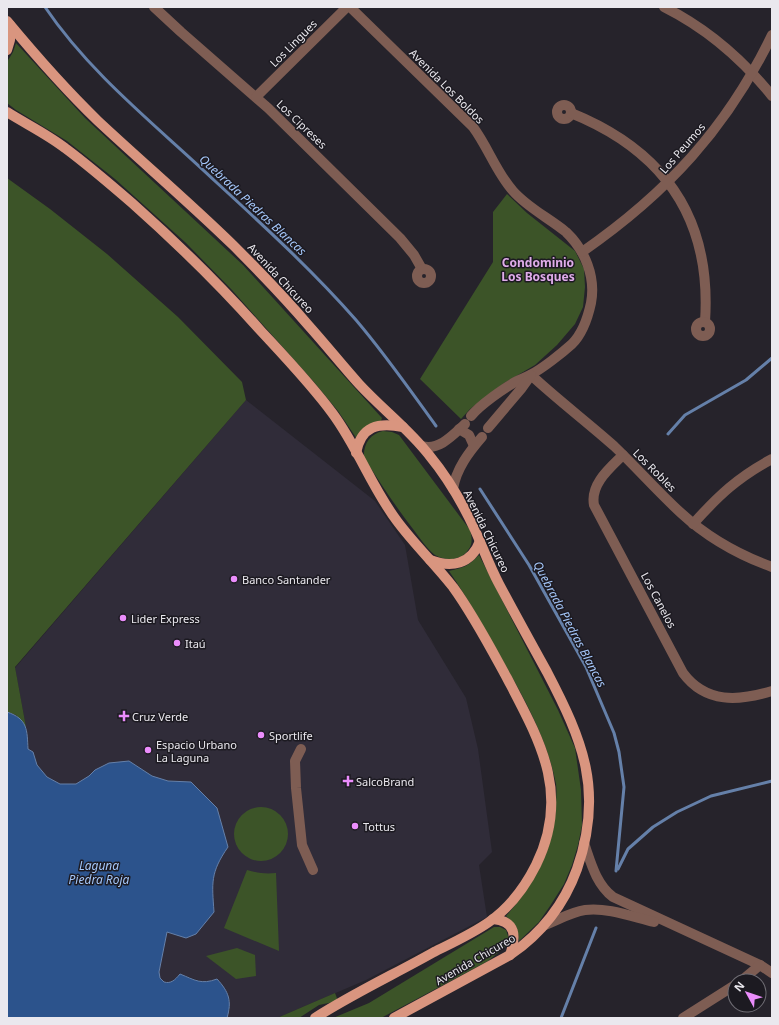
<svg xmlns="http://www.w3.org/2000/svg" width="779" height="1025" viewBox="0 0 779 1025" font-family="'Noto Sans',sans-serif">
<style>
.built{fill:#302c39}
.green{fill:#3c5428}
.water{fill:#2c538c;stroke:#6580a9}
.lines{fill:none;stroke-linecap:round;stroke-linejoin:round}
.stream{stroke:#6580a9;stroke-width:3}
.minor{stroke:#7e5d53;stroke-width:10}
.major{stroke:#d9957f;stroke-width:10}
.poi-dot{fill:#eb8dfc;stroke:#1c1a21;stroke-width:1.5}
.labels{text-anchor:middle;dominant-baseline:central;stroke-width:3;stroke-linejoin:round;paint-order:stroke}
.street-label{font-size:11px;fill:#eae8ee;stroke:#1c1a21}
.poi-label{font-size:11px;fill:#eae8ee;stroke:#1c1a21;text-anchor:start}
.water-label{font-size:12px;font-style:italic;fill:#a5c7fa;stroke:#1c1a21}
.neighbourhood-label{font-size:12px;font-weight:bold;fill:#dface9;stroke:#1c1a21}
</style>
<rect width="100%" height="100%" fill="#26232b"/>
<path class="built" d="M246,400L375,501L405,545L418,620L466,698L478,749L492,852L479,865L487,917L366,980L277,1018H227L230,1009L207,983L180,974L173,981L169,983L164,982L160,978L158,972L167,932L186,938L214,912L211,882L215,869L222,856L228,847L191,782L168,781L152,776L129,761L95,770L89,776L76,784H60L47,777L37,765L33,752L28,749L26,727L15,668Z"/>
<g class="green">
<path d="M16,43L85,118L243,265L382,418L381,421L371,424L357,439L338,411L314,382L232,290L186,243L115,179L67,141L16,110L7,103V62L13,52Z"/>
<path d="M7,178L50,209L107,254L178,317L242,382L246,400L15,667L26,727L16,715L7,712Z"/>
<path d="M507,194L527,213L575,251L584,269L585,287L583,307L575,324L557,345L535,365L504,383L470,409L461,419L420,379L493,262V212Z"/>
<path d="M383,431L392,432L399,435L470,530C472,537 473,544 468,550C461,561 445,561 435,555C426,548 420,538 413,529C395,506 380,482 364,458C363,444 370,434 383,431Z"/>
<path d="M479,555L558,710L575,748L581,790L582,825L578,845L572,865L564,884L550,906L539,922L519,941L518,932L516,926L506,916C535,884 554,849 556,805C556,798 557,791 556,784C548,743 528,705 508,670C489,636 471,603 449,571C465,567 467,567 479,555Z"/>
<circle cx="261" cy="834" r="27"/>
<path d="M247,870C257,873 265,874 276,873L279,951L224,928Z"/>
<path d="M494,927H500L506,930L509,939L507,944L504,948L488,961L381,1018H333L369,1003Z"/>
<path d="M237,948L255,955L256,976L236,979L206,956Z"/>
<path d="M335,993L338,1001L319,1005L299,1018H277Z"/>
</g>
<path class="water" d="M7,712C28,719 27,730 28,749L33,752L37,765L47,777L60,784H76L89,776L95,770L109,763L129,761L152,776L168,781L191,782L217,808L228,847C210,873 212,883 214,912L196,934L186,938L167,932L159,972L160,978L164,982C171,984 175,980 180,974C195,980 201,985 217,979C229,992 232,1001 227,1018H7Z"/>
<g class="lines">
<g class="stream">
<path d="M45,7C91,75 157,126 216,182C264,226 313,271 356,320C385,354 410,390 436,426"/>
<path d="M668,434L685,415L746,380L772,358"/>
<path d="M480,489L529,565L586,667L614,733L619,752L624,787L616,871"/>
<path d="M618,869L628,849L653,827L677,812L711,796L772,781"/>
<path d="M561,1018L596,928"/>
</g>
<g class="minor">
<path d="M154,7L181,32L268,108L400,238L414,255L422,269"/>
<path d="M350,7L473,127C488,147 496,172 513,191C528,208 549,218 566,232C585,250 596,277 591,303C588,317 582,334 572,344C562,353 542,369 530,375C526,377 521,379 517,381C504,388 480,405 471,416"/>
<path d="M664,7C706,28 743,60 772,96"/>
<path d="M256,97L347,7"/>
<circle cx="564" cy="112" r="7"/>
<path d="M571,113C665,151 712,219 705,322"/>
<path d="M582,252C667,193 727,128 772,35"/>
<circle cx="424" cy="276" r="7"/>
<circle cx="703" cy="329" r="7"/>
<path d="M531,375C558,400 587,422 614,446C637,468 658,492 681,513C707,537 739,555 772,567"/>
<path d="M488,428L521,389L531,375"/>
<path d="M459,429L469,435L474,446"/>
<path d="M422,446C439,451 453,435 465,424"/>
<path d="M623,455C610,468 590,484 594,505L683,673C706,704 739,701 772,691"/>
<path d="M453,489C456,469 469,452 482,437"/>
<path d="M693,524C718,496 738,477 772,459"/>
<path d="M301,749L295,761L296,788L302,845L313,870"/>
<path d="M584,843C591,863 596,884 613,897L760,965L772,973"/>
<path d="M545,925C558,920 571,912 585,910C607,907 633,917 654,922"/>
<path d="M741,981L760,965"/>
<path d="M683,1018L735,985"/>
</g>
<g class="major">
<path d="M7,21C36,56 66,90 98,121C143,163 189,202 233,245C259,271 285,298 309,326C326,345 342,365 359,384C382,409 409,429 429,455C448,478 463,504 475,530C483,548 490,567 499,584C515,614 531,643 547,672C583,741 604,791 577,869C564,905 542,933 510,955L394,1018"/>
<path d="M7,50L10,40V25"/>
<path d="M7,112C26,124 47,134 65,148C88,165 110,184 132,203C177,243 220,285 260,330C285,357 311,384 333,414C358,448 372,488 397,521C414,544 435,564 453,587C474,616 490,647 507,678C540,741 571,794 536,865C525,887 509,908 489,922C472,934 452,943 434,952C395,974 352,994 315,1018"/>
<path d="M356,453C361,426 378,422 403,427"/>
<path d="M430,560C451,568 471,565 480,541"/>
<path d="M493,919C517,921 516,937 510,955"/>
</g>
</g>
<g class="poi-dot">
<circle cx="234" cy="579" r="4"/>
<circle cx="123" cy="618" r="4"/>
<circle cx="177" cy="643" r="4"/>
<path d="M122 710h4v4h4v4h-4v4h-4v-4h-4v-4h4z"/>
<circle cx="261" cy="735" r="4"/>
<circle cx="148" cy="750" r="4"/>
<path d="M346 775h4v4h4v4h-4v4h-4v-4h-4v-4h4z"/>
<circle cx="355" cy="826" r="4"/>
</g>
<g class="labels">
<g class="street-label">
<text transform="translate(293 43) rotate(-45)">Los Lingues</text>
<text transform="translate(447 86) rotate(45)">Avenida Los Boldos</text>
<text transform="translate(302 124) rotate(44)">Los Cipreses</text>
<text transform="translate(682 148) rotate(-49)">Los Peumos</text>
<text transform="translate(281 278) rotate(47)">Avenida Chicureo</text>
<text transform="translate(655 470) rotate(45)">Los Robles</text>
<text transform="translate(487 531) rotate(64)">Avenida Chicureo</text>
<text transform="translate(659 600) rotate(62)">Los Canelos</text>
<text transform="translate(475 959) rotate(-30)">Avenida Chicureo</text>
</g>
<g class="poi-label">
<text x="242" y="579">Banco Santander</text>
<text x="131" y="618">Lider Express</text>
<text x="185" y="643">Itaú</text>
<text x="132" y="716">Cruz Verde</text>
<text x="269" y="735">Sportlife</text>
<text x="156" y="744">Espacio Urbano<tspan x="156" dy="13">La Laguna</tspan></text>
<text x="356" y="781">SalcoBrand</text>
<text x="363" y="826">Tottus</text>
</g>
<g class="water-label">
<text transform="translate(253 205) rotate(43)">Quebrada Piedras Blancas</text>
<text transform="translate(570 624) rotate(62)">Quebrada Piedras Blancas</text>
<text x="99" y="865">Laguna<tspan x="99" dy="14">Piedra Roja</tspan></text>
</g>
<g class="neighbourhood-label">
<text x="538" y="262">Condominio<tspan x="538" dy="14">Los Bosques</tspan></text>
</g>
</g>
<rect width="779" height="1025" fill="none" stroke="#eae8ee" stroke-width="16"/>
<g transform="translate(747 993) rotate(310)"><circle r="19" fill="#1c1a21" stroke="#6e6c73"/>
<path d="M0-3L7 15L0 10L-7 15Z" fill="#eb8dfc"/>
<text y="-6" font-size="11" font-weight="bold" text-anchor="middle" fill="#eae8ee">N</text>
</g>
</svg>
